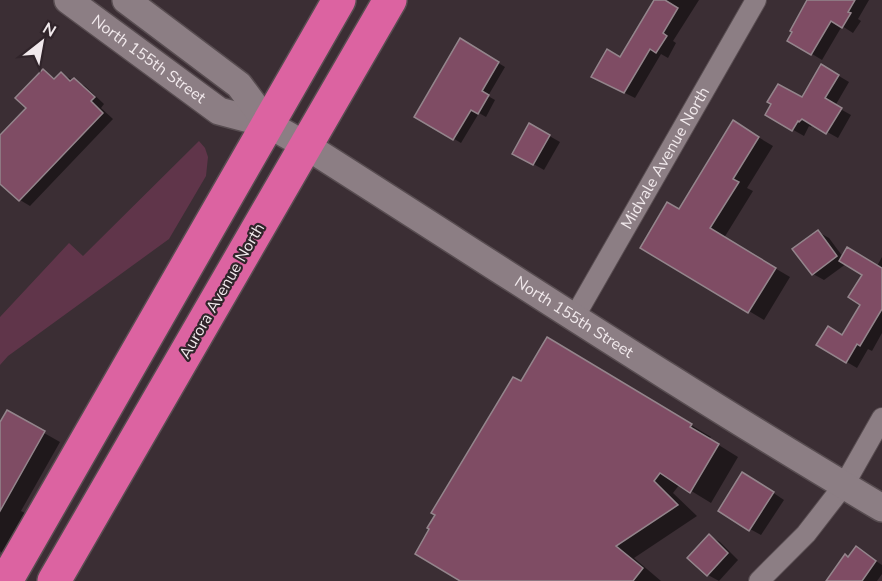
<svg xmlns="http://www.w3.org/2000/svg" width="882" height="581" viewBox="0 0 882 581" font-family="'Nunito Sans',sans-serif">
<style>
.green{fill:#60354a}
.shadow{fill:#0007}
.building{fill:#7f4c64;stroke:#94858c;stroke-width:1.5}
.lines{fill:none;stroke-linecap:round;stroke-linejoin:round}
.street-casing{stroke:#584d51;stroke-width:22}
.secondary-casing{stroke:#584d51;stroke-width:30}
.highway-casing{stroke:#584d51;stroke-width:36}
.street{stroke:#8c7e84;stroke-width:20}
.secondary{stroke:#8c7e84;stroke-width:27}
.highway{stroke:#dc63a1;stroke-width:33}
.labels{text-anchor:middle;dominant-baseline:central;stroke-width:4.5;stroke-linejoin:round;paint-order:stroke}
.street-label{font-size:16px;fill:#f1e9ec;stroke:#30242a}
</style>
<rect width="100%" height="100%" fill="#3b2e34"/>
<path class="green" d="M199,141L205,148L208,157L206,176L169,239L8,356L0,365V317L69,243L83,256Z"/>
<g class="shadow">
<path d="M656,0H699L673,41L676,43L668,58L661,54L635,98L603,82L621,58Z"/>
<path d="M806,0H869L858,19L861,21L853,33L842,26L822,60L789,40L808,1Z"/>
<path d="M460,40L505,67L488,96L495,100L486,117L479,113L461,143L416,116Z"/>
<path d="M822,66L849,82L835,106L851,115L838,138L813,124L811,127L809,126L804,136L767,115L803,99Z"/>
<path d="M43,70L56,79L61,74L85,86L104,104L101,108L113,119L30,206L20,200L0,182V137L28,108Z"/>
<path d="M530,125L560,142L544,170L514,153Z"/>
<path d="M748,131L773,146L747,188L753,191L724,238L790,277L764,320L642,247L680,211Z"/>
<path d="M818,232L829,238L843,257L877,266L882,257V333L872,351L868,349L857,368L818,345L843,336L862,304L864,274L846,264L824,280L813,274Z"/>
<path d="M567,351L711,437L709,439L738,457L711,503L680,484L673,493L697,516L634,558L661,581H463L521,383Z"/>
<path d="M7,412L60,442L21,511L25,513L2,553L0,551V425Z"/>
<path d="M754,480L784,500L761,535L750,529Z"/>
<path d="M709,536L720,542L738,560L719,581L708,575Z"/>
<path d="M856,548L882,565V574L877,581H828Z"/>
</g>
<g class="building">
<path d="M654,0H665L678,8L663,33L667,36L656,53L650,49L624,93L591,77L607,49L620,57Z"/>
<path d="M807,0H855L848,12L851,13L842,28L831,21L811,55L787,41L792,32L790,31Z"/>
<path d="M460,38L499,62L482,91L489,95L478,114L471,110L453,140L414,117Z"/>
<path d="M821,64L839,75L825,98L842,108L826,134L802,119L799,122L798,121L792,131L765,115L771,104L767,102L778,84L802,97Z"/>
<path d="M43,69L54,79L61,72L70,81L74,78L95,97L91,101L103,113L19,201L0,184V135L26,108L15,98Z"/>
<path d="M733,120L759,137L733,179L739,182L710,228L776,268L748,313L640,248L667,202L679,209Z"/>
<path d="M529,123L550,135L533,165L512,154Z"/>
<path d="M818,230L837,256L812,275L792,249Z"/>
<path d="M847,247L882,268V309L860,346L857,344L846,363L816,345L828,326L842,335L860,305L848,297L862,275L839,261Z"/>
<path d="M547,337L692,424L690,427L719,444L690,493L660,473L654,481L678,505L616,546L643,568L633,581H460L415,554L429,529L427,528L435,515L431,513L513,377L521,381Z"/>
<path d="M7,410L45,431L0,511V422Z"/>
<path d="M742,472L774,492L749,531L718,511Z"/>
<path d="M709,534L728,553L707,576L687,558Z"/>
<path d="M856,546L876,561L862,581H826L845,554L848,557Z"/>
</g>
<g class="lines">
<defs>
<g id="street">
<path id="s1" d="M575,316L756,0"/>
<path d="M759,581L806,534L844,485L882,418"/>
</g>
<g id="secondary">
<path id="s2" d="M68,0L219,111L268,124L305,145C497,267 686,392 882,508"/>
<path d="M126,0L239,85L268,124"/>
</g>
<g id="highway">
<path d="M6,581L339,0"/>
<path d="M54,581L390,0"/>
</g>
</defs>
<use href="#street" class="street-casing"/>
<use href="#secondary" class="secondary-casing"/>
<use href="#highway" class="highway-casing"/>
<use href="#street" class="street"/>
<use href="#secondary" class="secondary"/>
<use href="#highway" class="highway"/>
</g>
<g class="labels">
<g class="street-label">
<text stroke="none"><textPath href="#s2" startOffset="100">North 155th Street</textPath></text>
<text stroke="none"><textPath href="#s1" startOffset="182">Midvale Avenue North</textPath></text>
<text transform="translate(222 291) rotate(-60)">Aurora Avenue North</text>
<text stroke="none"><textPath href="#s2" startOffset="600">North 155th Street</textPath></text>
</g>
</g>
<g transform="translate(42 42) rotate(31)" stroke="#30242a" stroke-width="4.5" paint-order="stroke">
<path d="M0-4.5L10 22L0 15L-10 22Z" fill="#f1e9ec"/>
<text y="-9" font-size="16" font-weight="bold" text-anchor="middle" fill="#f1e9ec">N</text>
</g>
</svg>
